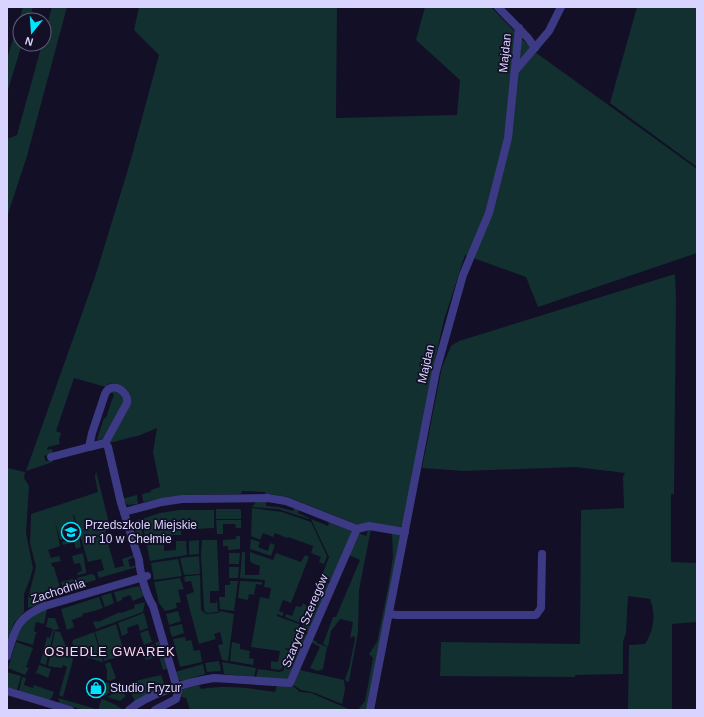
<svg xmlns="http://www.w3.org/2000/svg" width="704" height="717" viewBox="0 0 704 717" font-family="Arial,sans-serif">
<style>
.green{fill:#12302f}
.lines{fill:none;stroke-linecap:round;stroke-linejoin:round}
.minor{stroke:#3d3a85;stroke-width:8}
.labels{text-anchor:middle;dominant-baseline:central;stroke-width:3.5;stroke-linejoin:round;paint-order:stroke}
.street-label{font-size:12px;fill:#d9d4ff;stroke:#130f26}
.poi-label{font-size:12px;fill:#d9d4ff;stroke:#130f26;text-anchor:start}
.neighbourhood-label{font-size:13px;letter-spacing:1px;fill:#ffd6f0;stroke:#130f26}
</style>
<rect width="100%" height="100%" fill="#130f26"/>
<g class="green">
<path d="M23,7H33L29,20H20V44H22L7,93V59Z"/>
<path d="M52,7H67L27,156L7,217V139L17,135L42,44H44V36Z"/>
<path d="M139,7H337L336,118L457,115L460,80L416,40L425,7H491L535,52L697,169V253L538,307L526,277L465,255L444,320L433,368L403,525L399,528L358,525L288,497L271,494H265V492L242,491L241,494L184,495L144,502L143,501L142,494L151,492V490L160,487L153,452L157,428L138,436L132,437V431V437L110,443V439L131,401L128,392L114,383L108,384L106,387L74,378L56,431L61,433L59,440L60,444L48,447L47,450L52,449L53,453L44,456L46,461L52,460L53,462L26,471L95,277L129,166L159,55L134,30Z"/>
<path d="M637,7H697V167L610,103Z"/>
<path d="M675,274L676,298L674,494H671V562L697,563V622L672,624V710H628L629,645L645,644C654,630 656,614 650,599L628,596L626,633L623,642V674L575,675V677L440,676L441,642L580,644L581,510L624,508L623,477L625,473L576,467L464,471L422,468L442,367L451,346L459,341Z"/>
<path d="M111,390L120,393L124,401L104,436L102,439L98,440L97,439L104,418H106L114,394L109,392Z"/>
<path d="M7,468L25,472L24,478L29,486L26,533L33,568L30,579L24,594V612L14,623L7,642Z"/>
<path d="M96,471L110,527L108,530L105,532L115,568L124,566L122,559L134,555V557L128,560L130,567L137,565V567L99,578L97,572L104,570L101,559L88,562L74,515H73L78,534L60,540L55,521L60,546L48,550L51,558L59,556L61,561L51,563L53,567H54L61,591L44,596L46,603L28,608V598L36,567L30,543L31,514L98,492L95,477Z"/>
<path d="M137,495L138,504L128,505L121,499Z"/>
<path d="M256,502H266V506L278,507L293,511L294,508L299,510L298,513L309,518V519L278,509L252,507Z"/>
<path d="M252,508L282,512L311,522L327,556L324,564L319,562L321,557L311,553L313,546L288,537L287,538L275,533L273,537L263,533L260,540L251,536Z"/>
<path d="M216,509H240L241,511V519H216Z"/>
<path d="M179,510H214V528L181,530V535H169V541L146,543L142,519L160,513Z"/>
<path d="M140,519L144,543H139L133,524L134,521Z"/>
<path d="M311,519L328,526L329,522L351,531L353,536L330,581L321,578L329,557Z"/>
<path d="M216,520H241V528H236L235,524H223V534H217Z"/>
<path d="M371,529L359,590L358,632L349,681L347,682L345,679L349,668L355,639L354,636L350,638L353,622L340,619L331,631L328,647L323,644L333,617H336L360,560L349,555L358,533L366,536L368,530Z"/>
<path d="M392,533L401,535L367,710H358L365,701L373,658L369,654L377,642L388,588L393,557Z"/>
<path d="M79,536L81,547L76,549L74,542L63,545L62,542Z"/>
<path d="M236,536H240V549L228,550V546H223V540L236,539Z"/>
<path d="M251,539L260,542L258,547L268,551L270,543L275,545L271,556L250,549Z"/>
<path d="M199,540V554L189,555V541Z"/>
<path d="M202,540H217L219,591H210V603H216L217,600L218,612L206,613L204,609L201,554Z"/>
<path d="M176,541H186L187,555L150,561L147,545L164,544V551L176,550Z"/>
<path d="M242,552H245V575H259L260,566L252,563L250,561V552L273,560L276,553L301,562L305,555L309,557L291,603L283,600L279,611L284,613L282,616L277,614V616L299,624V626L290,649L285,648V649L290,651L282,668L280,670L271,669V661L278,662L280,651L251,647L260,597L269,599L271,588L264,587L265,580L240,578Z"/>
<path d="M83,553L86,571V573L78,575L77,573L82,571L80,563L74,564L72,556Z"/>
<path d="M229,553H240L239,564H229Z"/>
<path d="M199,556L200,574L184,575L180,558Z"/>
<path d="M178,559L182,576L154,580L151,563Z"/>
<path d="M229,567H239L238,578H229Z"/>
<path d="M92,574L95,576L96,580L63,590L61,582Z"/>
<path d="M200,575L201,610L206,614L219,613L220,611L234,614L228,661L222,660L218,645L223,644L220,632L214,634L216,639L199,644L186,595L194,592L191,581L185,582L184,577L187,576Z"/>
<path d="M180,578L184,589L178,590L181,602L176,603L177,608L165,611L159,603L154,582Z"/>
<path d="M320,580L332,584L310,633L301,630Z"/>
<path d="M230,581H238L234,611L220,609L219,597H225V585H230Z"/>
<path d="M240,581L262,582V585L256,584L254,595L249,594L248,600L238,598Z"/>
<path d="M139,586L144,596L133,601L130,595L122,598V600L117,602L114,592Z"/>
<path d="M111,593L114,603L105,607L101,596Z"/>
<path d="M99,597L103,608L94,611L82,614L83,616L72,620L74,627L67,630L61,609Z"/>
<path d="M145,602L143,612L96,629L93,622L97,621L98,622L120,612L121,613L135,608L134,605Z"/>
<path d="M303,603L307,606L300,623L285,617L286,614L292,616L296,606L301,607Z"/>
<path d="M47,609L44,624L36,622L34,631L38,633H36L33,645L16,640C23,622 29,616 47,609Z"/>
<path d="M178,611L181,621L169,625L166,614Z"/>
<path d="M144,613L148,628L140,631L138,624L127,628L128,633L122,636L118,623Z"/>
<path d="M48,618H55L59,629L54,630L46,665L40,663L47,637L50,638L53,629L46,627Z"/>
<path d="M116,624L125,655L104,661L95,632Z"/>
<path d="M182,624L184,633L172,637L169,627Z"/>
<path d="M148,630L152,642L144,645L140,633Z"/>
<path d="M55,631L60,632L68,651L73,660L63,697L59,695L67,667L63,665L62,668L55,667L54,669V667L48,666Z"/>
<path d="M94,632L103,662H102L79,655L72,643L73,640Z"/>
<path d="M299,632L309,635L287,680L256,677L258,669L279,672L283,671Z"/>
<path d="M185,637L186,641L191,640L194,651L200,650L202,662L180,667L173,639Z"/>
<path d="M313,640L317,642V643L327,647L323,669L318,671L310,668L320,647L311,642Z"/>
<path d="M159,641L167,669L163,670L155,643Z"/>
<path d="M16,642L33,648L26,667L29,668L25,675L8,668Z"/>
<path d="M232,642L240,644V649L250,651L249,658L254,659L253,665L230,661Z"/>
<path d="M153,644L157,657L146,660L142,654L146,653L145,647Z"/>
<path d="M219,661L221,671L207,672L205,663Z"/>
<path d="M110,662L116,678L110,681L107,680V671L105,664Z"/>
<path d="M222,662L256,668L254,677L224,674Z"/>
<path d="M203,664L205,674L182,681L177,679L175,672Z"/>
<path d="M39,665L51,669L48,678L37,673L35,675Z"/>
<path d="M300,670L344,680L345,689L342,704L315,693L301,690L293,685Z"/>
<path d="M7,672L21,676L17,690L7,687Z"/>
<path d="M161,675L165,687L135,702L129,688L131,682Z"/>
<path d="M22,677L26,678L24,685L33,688L34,685L54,692L51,699L48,700L19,691Z"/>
<path d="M106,682L117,687L105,696L102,695Z"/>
<path d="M199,685L201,689C227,685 249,688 275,692L277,685L293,686L300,692L311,693L351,710H190L186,698L182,697L181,691L183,689Z"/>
<path d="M120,689L126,696L120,701L107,697Z"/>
<path d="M58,698L93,708L95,710H84L60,703Z"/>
<path d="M103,699L116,705L123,710H98L101,700Z"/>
</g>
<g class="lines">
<g class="minor">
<path d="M498,7L528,38L535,48"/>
<path d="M515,71L549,31L561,7"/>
<path d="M105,443L127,403C129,391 111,380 105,394L92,433L89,447L105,443L108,447L121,503L139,560C140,573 146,595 153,606L178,692L176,699L155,710"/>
<path d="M51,457L89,447"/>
<path d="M124,512L162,502L182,499L268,498L286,501L357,529L369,526L405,532"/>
<path d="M389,614L397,615H536L541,608L542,554"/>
<path d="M7,656C15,629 17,617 45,606L147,576"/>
<path d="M7,691L70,710"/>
<path d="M129,710C149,693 188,682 214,678L290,683L357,529"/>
<path d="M370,710L436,371L463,275L489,213L508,138L519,28"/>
</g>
</g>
<defs>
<symbol id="school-ring" viewBox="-11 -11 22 22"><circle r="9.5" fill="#130f26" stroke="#00e5ff" stroke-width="1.5"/><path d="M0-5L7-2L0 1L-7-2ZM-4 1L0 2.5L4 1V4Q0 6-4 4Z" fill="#00e5ff"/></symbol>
<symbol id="shop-ring" viewBox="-11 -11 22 22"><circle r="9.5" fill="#130f26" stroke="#00e5ff" stroke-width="1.5"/><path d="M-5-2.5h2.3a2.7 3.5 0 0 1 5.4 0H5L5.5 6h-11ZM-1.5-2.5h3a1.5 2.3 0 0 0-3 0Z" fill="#00e5ff"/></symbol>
</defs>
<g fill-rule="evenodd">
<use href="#school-ring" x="60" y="521" width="22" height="22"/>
<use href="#shop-ring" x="85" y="677" width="22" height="22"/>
</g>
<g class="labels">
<g class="street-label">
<text transform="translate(505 53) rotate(-84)">Majdan</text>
<text transform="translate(426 364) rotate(-77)">Majdan</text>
<text transform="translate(58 591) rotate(-18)">Zachodnia</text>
<text transform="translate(305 621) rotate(-67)">Szarych Szeregów</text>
</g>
<g class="poi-label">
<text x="85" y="525">Przedszkole Miejskie<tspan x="85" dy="14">nr 10 w Chełmie</tspan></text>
<text x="110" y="688">Studio Fryzur</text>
</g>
<g class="neighbourhood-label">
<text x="110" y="651">OSIEDLE GWAREK</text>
</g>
</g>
<rect width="704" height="717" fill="none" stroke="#d9d4ff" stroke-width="16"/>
<g transform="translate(32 32) rotate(197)"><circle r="19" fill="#130f26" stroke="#625e7d"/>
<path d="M0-3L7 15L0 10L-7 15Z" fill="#00e5ff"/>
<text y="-6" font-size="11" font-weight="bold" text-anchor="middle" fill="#d9d4ff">N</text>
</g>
</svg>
